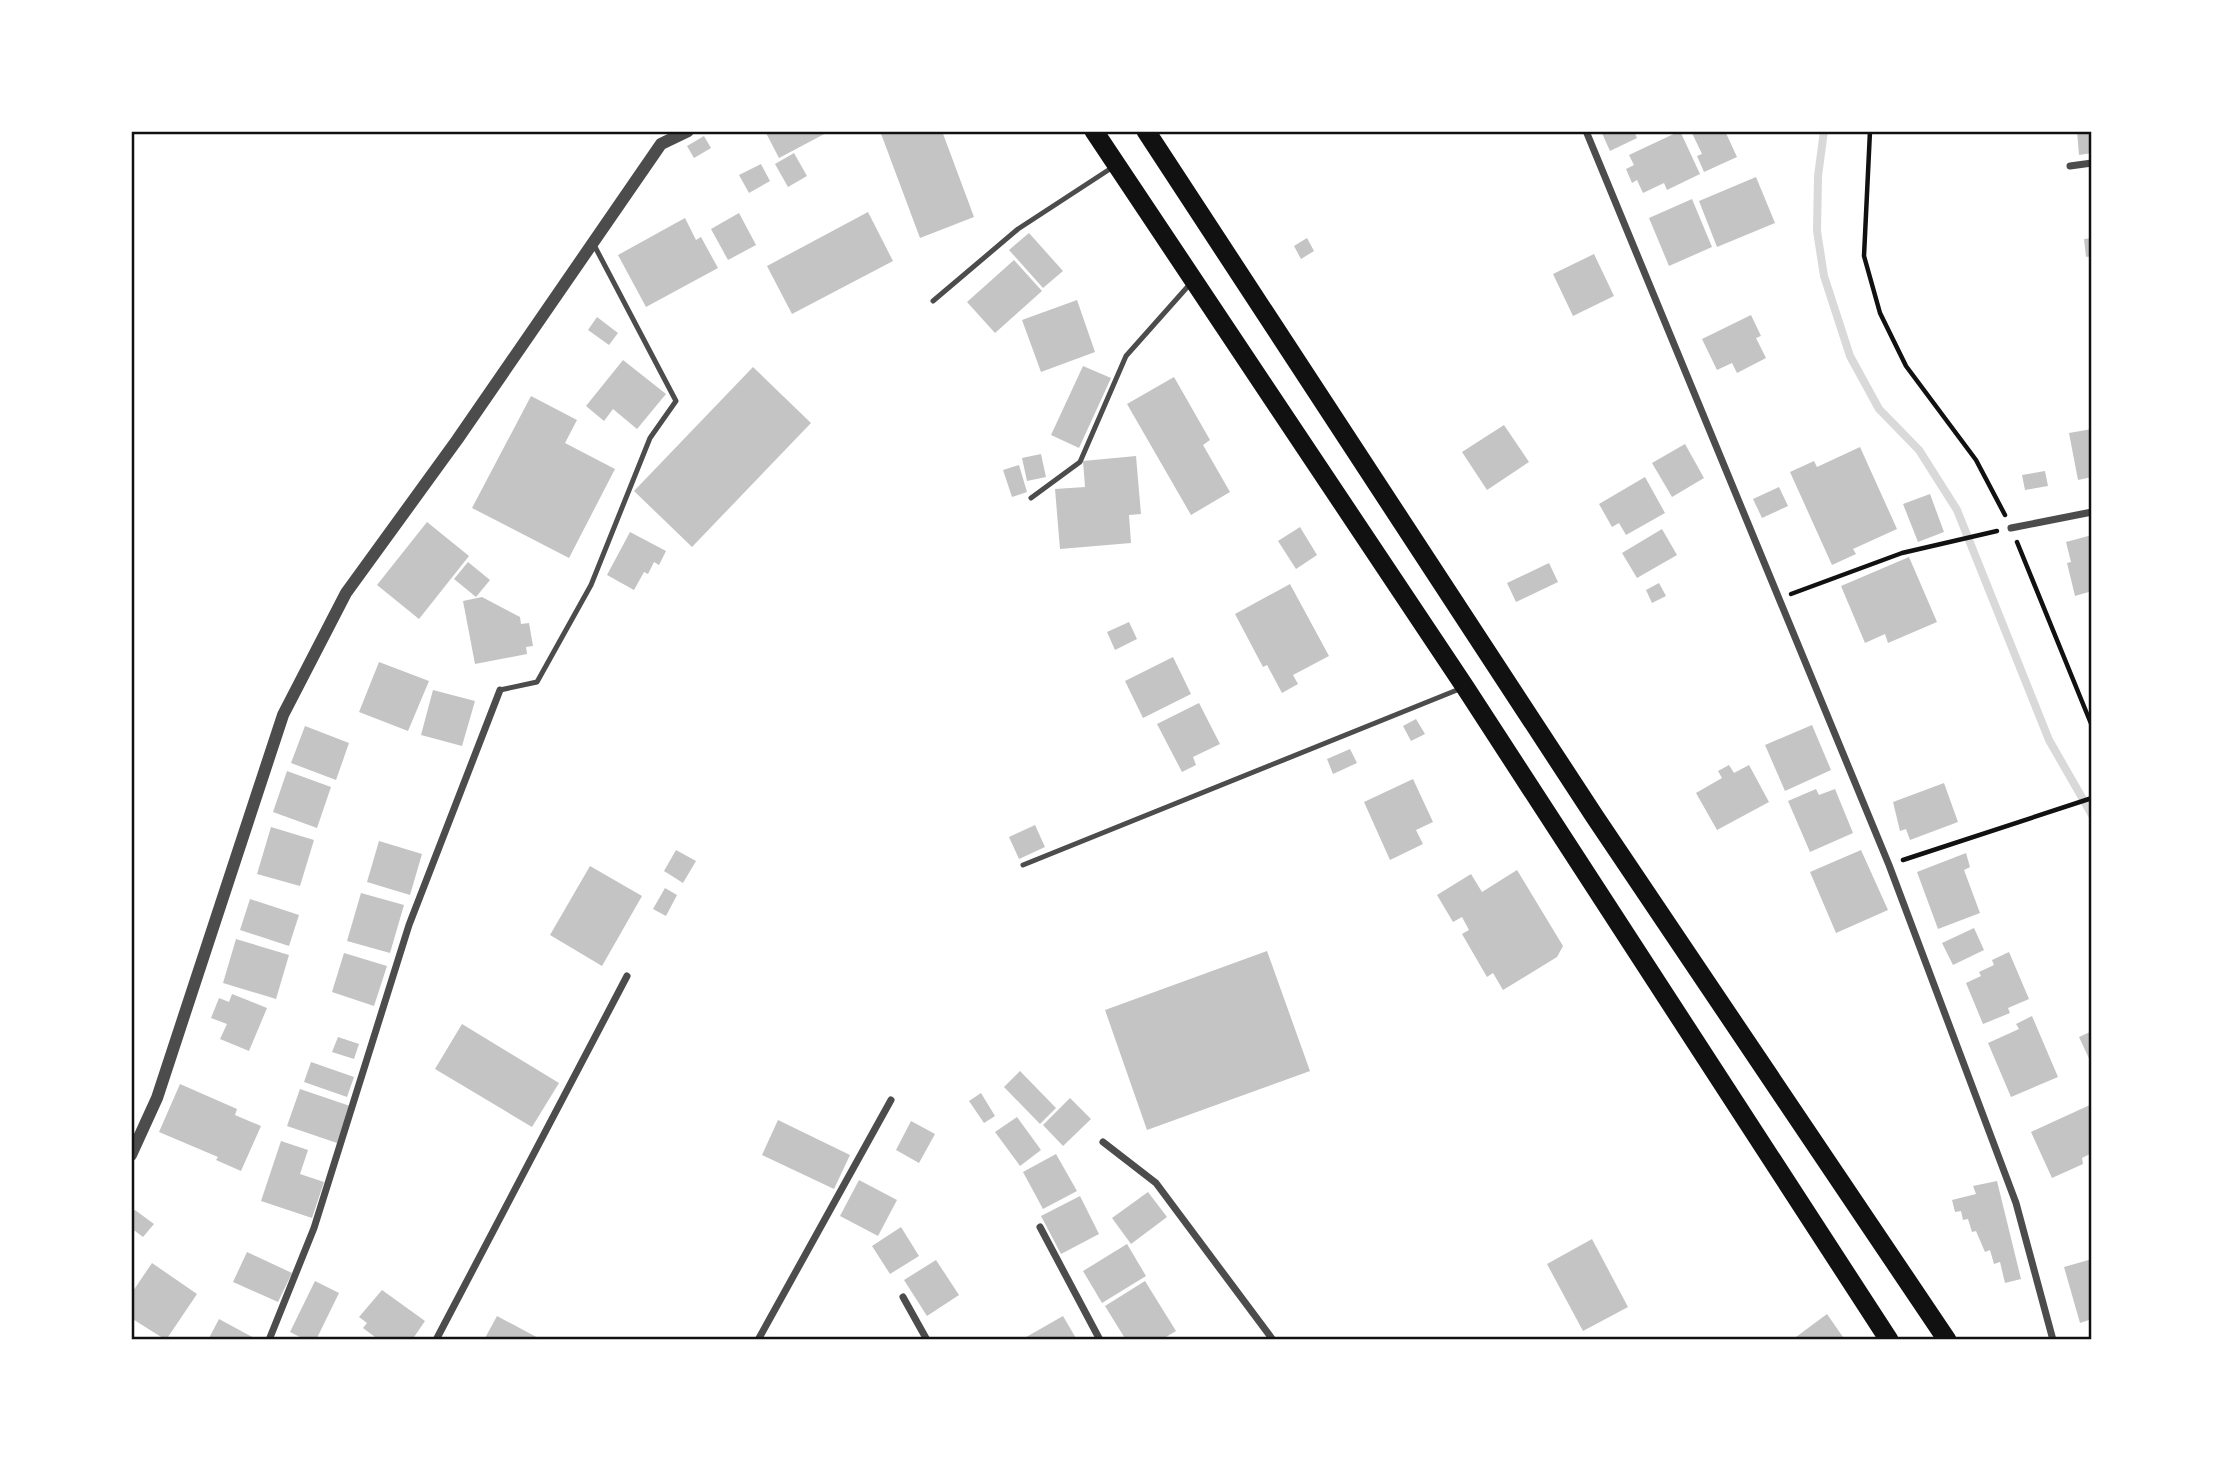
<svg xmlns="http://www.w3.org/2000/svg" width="2223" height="1471" viewBox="0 0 2223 1471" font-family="Montserrat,sans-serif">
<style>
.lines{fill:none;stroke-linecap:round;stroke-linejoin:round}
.stream{stroke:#d9d9d9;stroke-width:8}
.building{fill:#c4c4c4}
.path{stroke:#111;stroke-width:4.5}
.service{stroke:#4c4c4c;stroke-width:5}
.minor{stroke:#4c4c4c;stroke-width:7}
.tertiary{stroke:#4c4c4c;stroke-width:12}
.trunk{stroke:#111;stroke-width:19}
.neatline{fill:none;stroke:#111;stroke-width:2.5}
</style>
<rect width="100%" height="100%" fill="#fff"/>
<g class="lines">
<path class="stream" d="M1824,131L1818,176L1817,231L1824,276L1850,356L1879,409L1919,450L1957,510L2049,740L2092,815"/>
</g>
<g class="building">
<path d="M765,131H830L779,158Z"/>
<path d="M880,131H942L974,217L920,238Z"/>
<path d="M1601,131H1634L1637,138L1610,151Z"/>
<path d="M1680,131L1700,174L1667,190L1664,183L1643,193L1637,180L1632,183L1626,169L1634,165L1629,155Z"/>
<path d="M1691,131H1725L1737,157L1704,172L1697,156L1702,154Z"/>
<path d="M2077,131H2092V153L2079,155Z"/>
<path d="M704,136L711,148L694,158L687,146Z"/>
<path d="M794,153L807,176L788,187L775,164Z"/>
<path d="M761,164L770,181L749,193L739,175Z"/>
<path d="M1756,177L1775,223L1717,247L1699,201Z"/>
<path d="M1692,199L1712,247L1669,266L1649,218Z"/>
<path d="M868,212L893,261L792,314L767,266Z"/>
<path d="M739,213L756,245L728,260L711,229Z"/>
<path d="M685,218L696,240L701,237L718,268L646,307L618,255Z"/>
<path d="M1029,233L1063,271L1043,288L1009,250Z"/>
<path d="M1307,238L1314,251L1301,259L1294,246Z"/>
<path d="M2092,238V256L2086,257L2084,239Z"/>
<path d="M1594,254L1614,296L1573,316L1553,274Z"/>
<path d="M1014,260L1042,291L995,333L967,302Z"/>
<path d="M1077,300L1095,352L1041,372L1022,320Z"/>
<path d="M1751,315L1761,336L1756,338L1766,358L1737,373L1732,363L1717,370L1702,339Z"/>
<path d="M597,317L618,333L609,345L588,330Z"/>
<path d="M623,360L666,394L637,429L613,409L604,421L586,406Z"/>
<path d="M1083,366L1111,378L1079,448L1051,435Z"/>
<path d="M753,367L811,423L692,547L634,491Z"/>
<path d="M1174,377L1210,440L1203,445L1230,492L1191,515L1127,404Z"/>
<path d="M531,396L577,420L565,443L615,469L569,558L472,508Z"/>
<path d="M1504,425L1529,462L1487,490L1462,452Z"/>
<path d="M2092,429V477L2078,480L2069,433Z"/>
<path d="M1685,444L1704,478L1672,497L1652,463Z"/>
<path d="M1860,447L1897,529L1853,549L1856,554L1832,565L1790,472L1814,461L1817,467Z"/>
<path d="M1041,454L1046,477L1027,481L1022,458Z"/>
<path d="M1136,456L1141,514L1129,515L1131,543L1060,549L1055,489L1085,487L1083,461Z"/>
<path d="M1019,465L1027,492L1012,497L1003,470Z"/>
<path d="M2045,471L2048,486L2025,490L2022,475Z"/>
<path d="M1645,477L1665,513L1626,535L1619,523L1612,527L1599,504Z"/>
<path d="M1779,487L1788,506L1762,518L1753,499Z"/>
<path d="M1930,494L1944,532L1918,542L1903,504Z"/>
<path d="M427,522L469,556L419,619L377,585Z"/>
<path d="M1300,527L1317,555L1296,569L1278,541Z"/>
<path d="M1662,529L1677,555L1637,578L1622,553Z"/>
<path d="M630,532L666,551L659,565L654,562L648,574L644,572L634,590L607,575Z"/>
<path d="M2092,535V591L2075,596L2067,563L2071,562L2066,542Z"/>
<path d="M1909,557L1937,622L1888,643L1885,634L1865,643L1841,586Z"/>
<path d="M468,562L490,580L476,597L454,579Z"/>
<path d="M1549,563L1558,582L1516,602L1507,583Z"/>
<path d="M1659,583L1666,596L1652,603L1646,590Z"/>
<path d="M1290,584L1329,656L1293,675L1298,684L1282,693L1267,665L1263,667L1235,614Z"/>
<path d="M482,597L520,617L521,624L529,623L533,646L526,647L527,654L475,664L463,601Z"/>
<path d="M1129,622L1137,639L1115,650L1107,632Z"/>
<path d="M1173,657L1191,694L1143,718L1125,681Z"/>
<path d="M379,662L429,681L408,731L359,712Z"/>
<path d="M433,690L475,701L462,746L421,735Z"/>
<path d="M1199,703L1220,744L1193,757L1196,765L1182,772L1157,724Z"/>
<path d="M1416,719L1425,734L1411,741L1403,726Z"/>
<path d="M1812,725L1831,770L1785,791L1765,745Z"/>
<path d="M305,726L349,743L336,780L291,763Z"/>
<path d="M1350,749L1357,763L1333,774L1327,759Z"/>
<path d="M1729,765L1734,773L1749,765L1769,802L1717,830L1696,793L1722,778L1718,771Z"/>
<path d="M287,771L331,787L317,828L273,812Z"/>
<path d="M1413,779L1433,822L1416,830L1423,844L1390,860L1364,802Z"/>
<path d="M1944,783L1958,822L1910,840L1906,829L1900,831L1893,802Z"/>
<path d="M1816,789L1819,795L1835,789L1853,833L1810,852L1788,801Z"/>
<path d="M1035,825L1045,847L1019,859L1009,837Z"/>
<path d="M271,827L314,840L300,886L257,874Z"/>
<path d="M379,841L422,854L410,895L367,882Z"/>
<path d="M676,850L696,861L683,883L664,871Z"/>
<path d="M1861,850L1888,910L1836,933L1810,872Z"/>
<path d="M1966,853L1970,867L1964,870L1980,913L1938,929L1917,872Z"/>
<path d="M590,866L642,896L602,966L550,935Z"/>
<path d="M1517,870L1563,946L1557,957L1503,990L1493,973L1487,977L1462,934L1469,930L1462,917L1453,922L1437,895L1471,874L1482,892Z"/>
<path d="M665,888L677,895L666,916L653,909Z"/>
<path d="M361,893L404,905L390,953L347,941Z"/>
<path d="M250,899L299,915L289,946L240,930Z"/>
<path d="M1974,928L1984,950L1953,965L1942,943Z"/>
<path d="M236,939L289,955L276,999L223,983Z"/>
<path d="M1267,951L1310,1071L1147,1130L1105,1010Z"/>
<path d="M2009,952L2029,999L2008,1008L2010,1013L1983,1024L1966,983L1981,976L1979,972L1994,965L1992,960Z"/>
<path d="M344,953L387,966L374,1006L332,992Z"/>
<path d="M232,994L267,1008L249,1051L220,1039L227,1024L211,1018L219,998L229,1002Z"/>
<path d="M2032,1016L2058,1077L2011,1097L1988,1043L2019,1029L2016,1024Z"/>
<path d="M462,1024L559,1083L532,1127L435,1069Z"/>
<path d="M2092,1031V1065L2079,1037Z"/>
<path d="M338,1037L359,1044L354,1059L332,1052Z"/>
<path d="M311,1062L354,1077L347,1097L304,1082Z"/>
<path d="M1020,1071L1056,1108L1040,1124L1004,1087Z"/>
<path d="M180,1084L237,1109L235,1115L261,1126L241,1171L216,1160L218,1157L159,1132Z"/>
<path d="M300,1089L350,1106L337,1143L287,1126Z"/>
<path d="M981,1093L995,1116L984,1123L969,1101Z"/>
<path d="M1070,1098L1091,1119L1063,1146L1043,1125Z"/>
<path d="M2092,1104V1153L2082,1158L2083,1164L2052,1178L2031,1132Z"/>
<path d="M1017,1117L1041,1150L1020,1166L995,1132Z"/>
<path d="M778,1120L850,1155L834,1189L762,1155Z"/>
<path d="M911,1121L935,1134L919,1163L896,1150Z"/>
<path d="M281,1141L308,1150L300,1174L324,1182L312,1218L261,1201Z"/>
<path d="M1056,1154L1077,1191L1043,1209L1023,1172Z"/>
<path d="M859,1180L897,1200L878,1236L840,1216Z"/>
<path d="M1997,1181L2021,1279L2005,1283L2000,1262L1994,1264L1990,1250L1985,1252L1976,1231L1972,1232L1968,1219L1963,1220L1961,1211L1955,1212L1952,1200L1976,1194L1973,1186Z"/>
<path d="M1148,1192L1167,1217L1131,1244L1112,1218Z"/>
<path d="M1080,1196L1099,1234L1061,1254L1041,1216Z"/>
<path d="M135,1210L154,1224L143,1237L131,1228V1214Z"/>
<path d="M901,1227L919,1256L890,1274L872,1246Z"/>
<path d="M1592,1239L1628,1307L1583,1331L1547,1264Z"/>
<path d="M1127,1244L1146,1276L1102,1303L1083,1271Z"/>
<path d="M247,1252L292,1273L278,1302L233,1282Z"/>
<path d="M2092,1259V1319L2080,1323L2064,1267Z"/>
<path d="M936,1260L959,1295L927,1316L904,1280Z"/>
<path d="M152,1263L197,1294L166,1340L131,1318V1294Z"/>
<path d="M315,1281L339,1293L316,1340H306L290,1332Z"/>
<path d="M1145,1281L1176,1331L1161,1340H1126L1105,1306Z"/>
<path d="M382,1290L425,1321L412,1340H379L363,1328L367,1323L359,1317Z"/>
<path d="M1827,1314L1845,1340H1792Z"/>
<path d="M497,1316L542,1340H484Z"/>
<path d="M1063,1316L1077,1340H1021Z"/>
<path d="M219,1319L258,1340H208Z"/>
</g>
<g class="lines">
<g class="path">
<path d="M1870,131L1864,256L1880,313L1906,366L1976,460L2005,515"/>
<path d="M2017,542L2092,726"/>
<path d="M1791,594L1902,553L1997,531"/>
<path d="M1903,860L2092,798"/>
</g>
<g class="service">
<path d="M933,301L1018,229L1113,167"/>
<path d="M1031,498L1080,462L1126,356L1190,284"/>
<path d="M500,690L537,682L591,585L650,438L676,401L593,243"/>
<path d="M1023,865L1462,688"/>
</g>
<g class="minor">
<path d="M1586,131L1889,865L2016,1203L2053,1340"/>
<path d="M2070,166L2092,163"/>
<path d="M2011,528L2092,512"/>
<path d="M1103,1142L1156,1183L1273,1340"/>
<path d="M1040,1227L1100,1340"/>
<path d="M903,1297L927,1340"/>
<path d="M269,1340L314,1228L409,925L500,690"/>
<path d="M436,1340L627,976"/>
<path d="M758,1340L891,1100"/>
</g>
<path class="tertiary" d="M131,1155L157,1098L283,715L346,593L457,440L661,144L688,131"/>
<g class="trunk">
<path d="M1094,131L1465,687L1889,1340"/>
<path d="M1146,131L1595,817L1947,1340"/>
</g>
</g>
<rect width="2223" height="1471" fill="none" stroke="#ffffff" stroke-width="266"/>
<rect x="133" y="133" width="1957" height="1205" class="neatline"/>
</svg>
